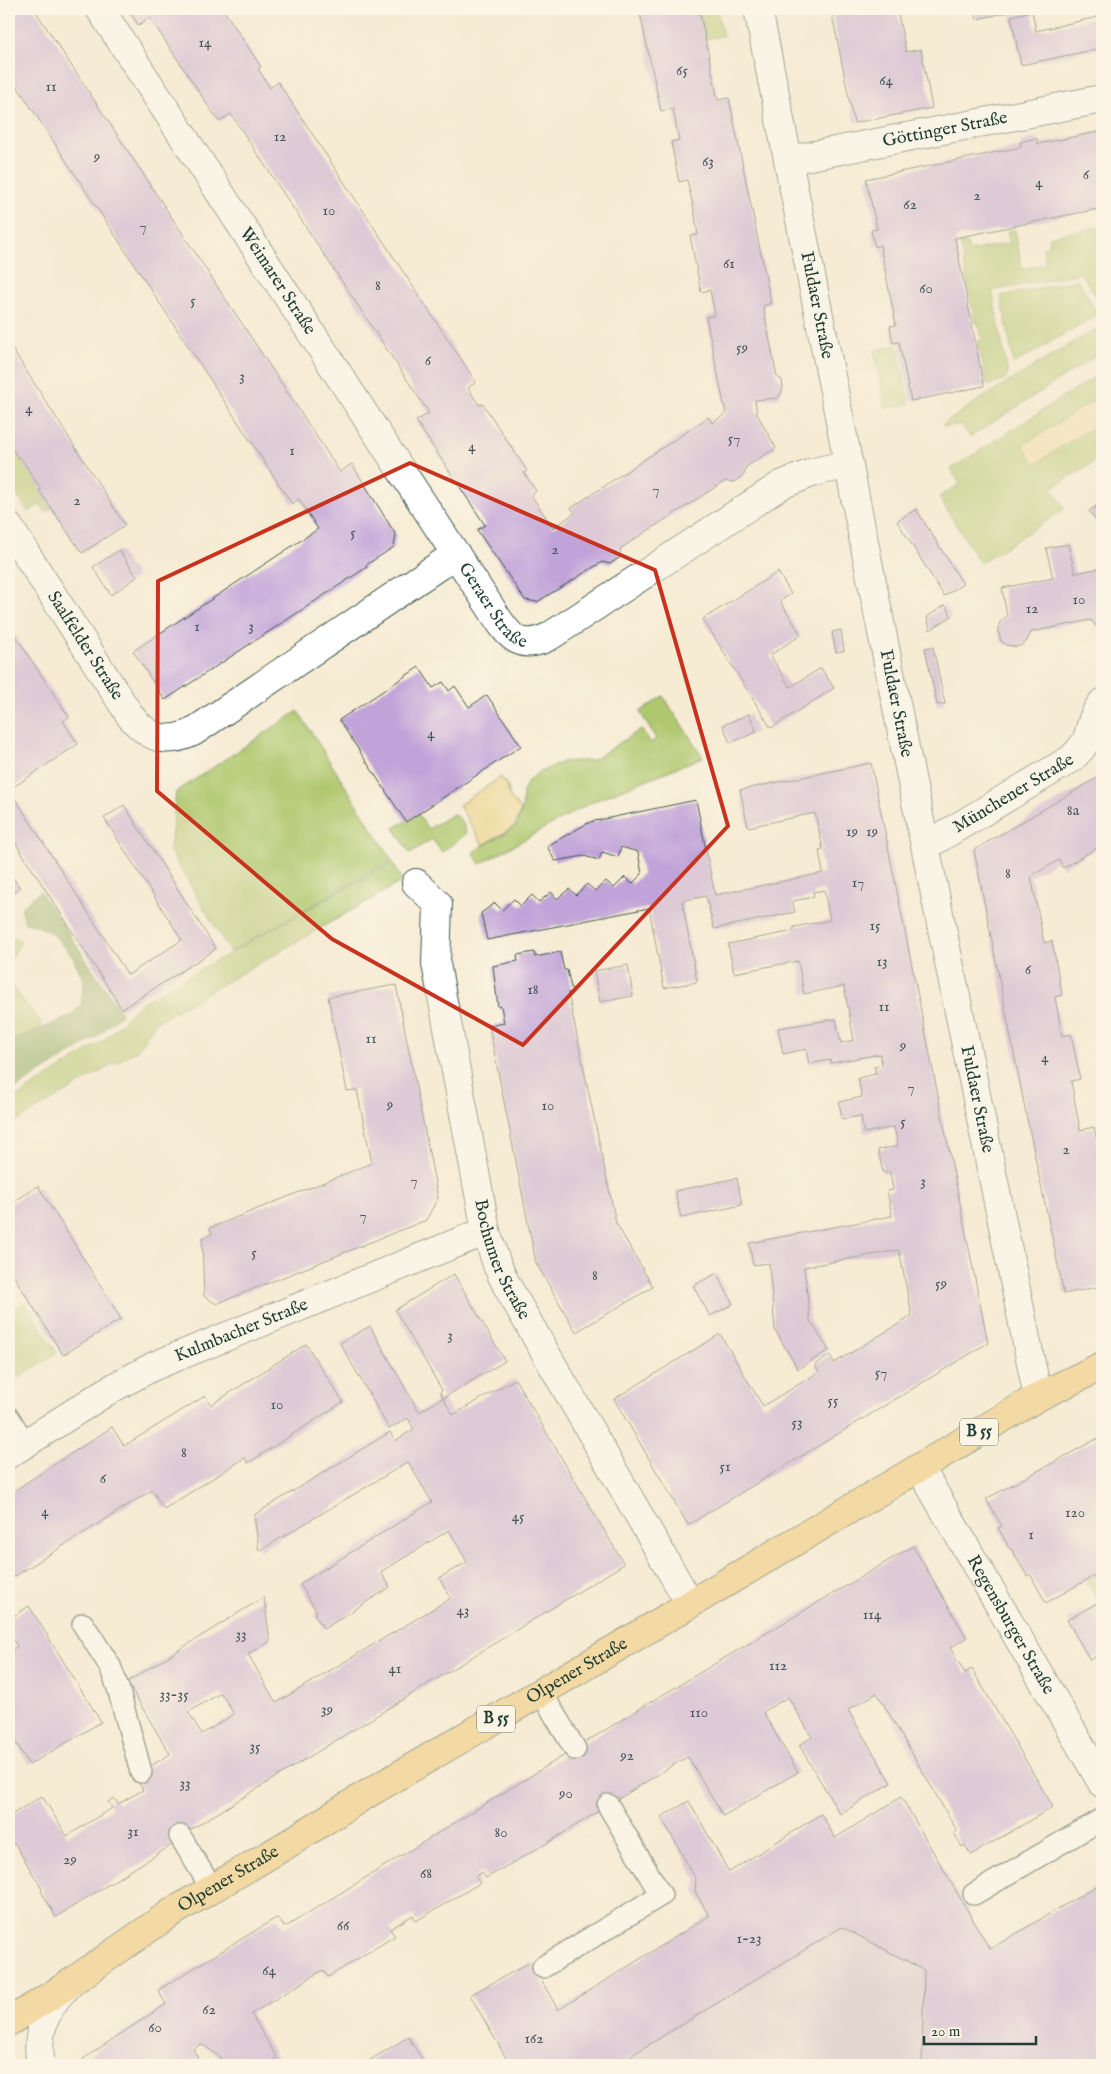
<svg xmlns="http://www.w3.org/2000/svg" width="1111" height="2074" viewBox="0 0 1111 2074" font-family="'IM FELL English',serif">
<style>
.industrial{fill:#cfbdcf}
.green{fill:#afc86e;stroke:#678251}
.forest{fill:#8bac61;stroke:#55744a}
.sand{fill:#eeda9e;stroke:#868c69}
.building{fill:#c0a3d9;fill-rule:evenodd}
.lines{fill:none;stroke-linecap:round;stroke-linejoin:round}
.service-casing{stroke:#3f574c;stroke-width:24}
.minor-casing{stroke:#3f574c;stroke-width:30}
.primary-casing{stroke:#3f574c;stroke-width:30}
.service{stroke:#fff;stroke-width:21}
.minor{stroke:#fff;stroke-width:28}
.primary{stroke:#f0c469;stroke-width:28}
.marked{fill:none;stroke:#c8321e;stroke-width:4;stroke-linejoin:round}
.labels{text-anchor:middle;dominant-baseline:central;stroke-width:5;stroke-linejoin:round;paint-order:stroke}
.number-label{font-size:15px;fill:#47565d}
.shield{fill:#fcf5e5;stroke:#617469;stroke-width:1}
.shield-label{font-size:16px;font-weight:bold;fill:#1f3d34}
.street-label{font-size:18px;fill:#1f3d34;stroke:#fcf5e5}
</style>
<rect width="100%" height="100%" fill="#fcf5e5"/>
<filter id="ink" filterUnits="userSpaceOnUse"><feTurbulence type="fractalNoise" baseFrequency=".02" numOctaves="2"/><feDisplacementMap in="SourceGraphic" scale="10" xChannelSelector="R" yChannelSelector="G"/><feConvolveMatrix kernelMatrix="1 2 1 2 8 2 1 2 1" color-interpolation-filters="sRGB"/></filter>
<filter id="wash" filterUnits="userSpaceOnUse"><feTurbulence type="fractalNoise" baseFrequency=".0096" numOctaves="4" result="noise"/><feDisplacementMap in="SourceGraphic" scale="20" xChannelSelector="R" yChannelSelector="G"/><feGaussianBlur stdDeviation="1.12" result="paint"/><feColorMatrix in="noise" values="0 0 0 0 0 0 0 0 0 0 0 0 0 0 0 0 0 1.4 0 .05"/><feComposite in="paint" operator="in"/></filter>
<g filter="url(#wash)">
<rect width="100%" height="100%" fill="#f6ebd3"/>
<path class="industrial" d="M901,1797L990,1949L1102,1883V2065H590L558,2010Z"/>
<g class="green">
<path d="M699,9H717L723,36L706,39Z"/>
<path d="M1098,227L1102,234V306L1081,273L992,291L1008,375L1004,380L988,385L977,342L982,340L978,323H975L960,243H967L969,251L1010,243L1007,231L1015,230L1022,269L1046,264L1043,248L1050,244L1049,237Z"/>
<path d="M1078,280L1098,314L1014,364L1001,296Z"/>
<path d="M1102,325V352L970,437L961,424L944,427L942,425L974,403Z"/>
<path d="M897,345L909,404L886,408L874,350Z"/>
<path d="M1102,372V457L1052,488L1065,509L980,563L939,497L960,484L951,469Z"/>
<path d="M10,446L41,489L40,491L51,509L46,512L40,504L28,512L9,483V447Z"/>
<path d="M663,696L703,757L594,801L480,864L473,852L517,826L522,809L523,792L528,781L538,773L562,762L593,760L641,729L650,743L656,739L640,712Z"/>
<path d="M298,711L392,860L230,952L170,851L176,792Z"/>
<path d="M418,814L428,829L453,814C461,818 465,825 466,834L442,852L432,839L410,853L394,828Z"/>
<path d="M392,862L403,881L156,1022L137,1050L9,1126V1102L102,1042L141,1003Z"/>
<path d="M9,935L21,941L9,963Z"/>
<path d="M9,983L41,1022V1028L9,1042Z"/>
<path d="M25,1302L57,1353L9,1384V1312Z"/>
<path d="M1102,1571V1609L1086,1580Z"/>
</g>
<path class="forest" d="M40,891L122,1013L98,1036L9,1093V1042L69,1017L81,1005L84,980L72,956L54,935L38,926L25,923L21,907Z"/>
<g class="sand">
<path d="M1099,397L1102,401V421L1035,464L1023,445Z"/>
<path d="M501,777L508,787L510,798L521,810L515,826L483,845L459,805Z"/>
</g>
<g id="blocks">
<g class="building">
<path d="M9,9H34L340,472L352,464L396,535L394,547L366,565L367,567L165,700L133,651L318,529L299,499L292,504L9,74Z"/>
<path d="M128,9H223L261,67L258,69L270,88L278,82L476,382L468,388L479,405L483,404L527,471L524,473L536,491L531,495L553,528L575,513L571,508L691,429L708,417L712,423L726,414L706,317L715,315L710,290L701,292L690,236L698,235L694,210L687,180L679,182L671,142L679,140L673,109L661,111L639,9H699L718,100L729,98L771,303L763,306L777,377L782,380L783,389L778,398L755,400L757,414L776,448L746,467L744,475L734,482L725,481L621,548L619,558L610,564L602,562L537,602L525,600L477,530L485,525L416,421L429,413L231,114L219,122L150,18L138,25Z"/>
<path d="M831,9H897L906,52L921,49L932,108L854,123Z"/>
<path d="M975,9H1010V12L977,19Z"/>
<path d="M1032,11L1036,31L1102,16V48L1021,65L1011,16Z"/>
<path d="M1102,131V220L1098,209L955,238L984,386L911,401L899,342L893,343L890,326L896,325L880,245L875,247L871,230L877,229L866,179L1021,147L1020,142L1036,138L1038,144Z"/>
<path d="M9,344L125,525L82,553L39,490L41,489L20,457L18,458L9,443Z"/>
<path d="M1102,503V530L1089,511Z"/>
<path d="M916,509L963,584L944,596L897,521Z"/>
<path d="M1068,544L1075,573L1102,568V629L1097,627L1091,620L1031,632L1027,641L1022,645L1016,647L1006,645L1001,641L998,632L1000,622L1007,616L1002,588L1053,578L1046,548Z"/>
<path d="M119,550L137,577L111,595L93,567Z"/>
<path d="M778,572L791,594L780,601L801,635L770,655L790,687L821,668L834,688L771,728L703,619Z"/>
<path d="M945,605L952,616L930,630L927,617Z"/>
<path d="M9,626L69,717L63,721L78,744L9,790Z"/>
<path d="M841,630L844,651L836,652L832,632Z"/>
<path d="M933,647L945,704L937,705L925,648Z"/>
<path d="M419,667L433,688L443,682L449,691L455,686L469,707L487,695L521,746L406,822L339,720Z"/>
<path d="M749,714L757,732L730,743L723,725Z"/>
<path d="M871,763L988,1343L688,1525L614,1399L720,1334L763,1406L819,1372L815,1365L830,1355L834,1363L912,1316L899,1250L804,1267L810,1321L829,1350L798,1369L775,1330L769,1263L753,1265L749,1243L892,1216L887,1191L893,1190L890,1172L883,1173L878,1150L898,1146L894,1127L864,1133L861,1116L842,1119L839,1102L862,1097L858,1078L876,1074L874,1067L882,1065L880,1054L831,1063L830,1060L809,1064L806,1049L783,1054L778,1028L836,1019L841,1043L854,1040L844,986L804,994L798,961L734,973L728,944L794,931V927L830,920L824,890L813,892L814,897L792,901L795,912L714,929L706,896L682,901L697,982L664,988L649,908L487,940L481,913L495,903L502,910L514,899L521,906L532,895L539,902L551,892L557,899L569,889L576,895L587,884L595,891L606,881L614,888L625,877L632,884L642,874L638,852L621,847L618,857L602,852L599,860L584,856L555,861L547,846L590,822L696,800L715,895L823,873L819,850L823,849L815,813L748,827L740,790Z"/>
<path d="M1102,775V835L1096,839L1100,846L1063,868L1059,860L1031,876L1044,943L1052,941L1062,995L1055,997L1062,1036L1071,1034L1080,1079L1071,1081L1080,1130L1094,1127L1102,1167V1173L1097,1174L1102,1201V1286L1064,1294L1025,1109L974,850Z"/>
<path d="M11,792L128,975L182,940L104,818L124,805L216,949L122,1009L9,833V794Z"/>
<path d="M9,872L20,888L9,895Z"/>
<path d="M534,952L535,957L560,952L564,970H567L572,992L568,993L616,1223L653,1287L576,1332L536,1263L489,1026L504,1023L501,1006L498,1007L493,966L518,961L517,955Z"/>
<path d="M628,965L633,996L600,1002L594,971Z"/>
<path d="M396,985L438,1198L426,1220L216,1304L204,1296L202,1238L212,1234L210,1228L372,1163L357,1090L347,1091L328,997Z"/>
<path d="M737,1178L742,1205L681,1218L675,1191Z"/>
<path d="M38,1186L121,1319L63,1355L9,1268V1205Z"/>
<path d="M717,1273L733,1304L710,1316L693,1286Z"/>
<path d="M454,1274L505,1361L443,1398L440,1392L442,1390L395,1310Z"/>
<path d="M370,1326L419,1412L443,1398L453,1415L515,1379L624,1564L180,1836L175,1843L56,1917L41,1891L42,1889L15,1844L14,1845L9,1837V1816L42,1796L67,1836L112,1808L108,1802L114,1798L118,1804L143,1790L135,1776L170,1754L127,1682L264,1597L270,1641L248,1654L276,1703L451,1598L439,1578L467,1562L449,1530L381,1572L390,1587L324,1629L314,1614L317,1612L300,1584L432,1502L408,1462L259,1551L254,1515L390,1432L395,1441L414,1429L408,1418L389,1429L340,1343ZM221,1693L234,1714L202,1734L188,1712Z"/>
<path d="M306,1344L343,1402L248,1463L245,1458L164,1509L152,1490L12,1578L9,1574V1494L112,1427L124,1446L205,1396L211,1405Z"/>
<path d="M1102,1436V1571L1046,1603L1030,1574L1027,1576L1010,1547L1009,1548L1006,1542L998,1528L1002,1526L986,1499Z"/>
<path d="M913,1546L967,1638L950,1648L965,1673L972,1669L1053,1807L971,1855L965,1845L962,1847L954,1833L957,1831L877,1693L848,1710L891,1783L840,1814L799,1745L812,1737L788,1697L763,1712L798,1772L723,1816L688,1757L678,1762L549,1842L486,1878L482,1872L475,1877L480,1883L416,1921L413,1915L390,1929L395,1936L328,1977L323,1970L251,2014L277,2058L266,2065H246L244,2062L240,2065H224L219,2056L201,2044L193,2049L198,2058L187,2065H86L83,2059L166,2004L158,1990L276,1918L279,1919L284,1927L287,1926L654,1700Z"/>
<path d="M1099,1602L1102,1608V1653L1090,1660L1067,1620Z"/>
<path d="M29,1606L101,1722L29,1765L9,1731V1652L17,1646L9,1633V1619Z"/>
<path d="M901,1797L990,1949L1102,1883V2065H922L924,1970L842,1927L622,2061L625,2065H510L470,1995L531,1962L558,2010L709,1916L695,1891L696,1879L661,1817L689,1801L729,1872L821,1814L835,1838Z"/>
<path d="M408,2037L424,2062L422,2065H362Z"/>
</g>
</g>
</g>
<g filter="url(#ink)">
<use href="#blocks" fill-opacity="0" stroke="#3f574c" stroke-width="1"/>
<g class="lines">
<defs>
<g id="service">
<path d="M9,1418L25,1444"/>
<path d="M83,1624L110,1666L118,1688L141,1772"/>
<path d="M541,1692L575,1749"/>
<path d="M180,1836L212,1889"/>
<path d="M974,1894L1102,1819"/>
<path d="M543,1967L661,1895L608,1805"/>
</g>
<g id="minor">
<path id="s1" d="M100,9L487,602C505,629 515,655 550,636L781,485L814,472L849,464"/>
<path id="s2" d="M758,9L904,743L1038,1397"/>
<path id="s3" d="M789,160L1102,99"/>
<path id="s4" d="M9,527L131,717C149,738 166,745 193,732L456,554"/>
<path id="s5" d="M926,846L1071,759C1078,752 1085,746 1088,736C1092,723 1093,714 1102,703"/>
<path id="s6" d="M416,883L438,904L436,964L486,1231L497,1265L507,1286L690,1604"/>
<path id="s7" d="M9,1454L109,1390L154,1366L486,1231"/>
<path id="s8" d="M920,1468L1102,1783"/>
<path d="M41,2065C35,2035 45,2006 68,1986"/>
</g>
<g id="primary">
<path id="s9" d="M9,2022L63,1988L171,1913L286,1845L362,1797L628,1641L1038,1397L1102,1366"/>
</g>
</defs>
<use href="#service" class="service-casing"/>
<use href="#minor" class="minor-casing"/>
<use href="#primary" class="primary-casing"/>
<use href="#service" class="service"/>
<use href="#minor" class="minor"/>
<use href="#primary" class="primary"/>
</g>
</g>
<path d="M0 0H1111V2074H0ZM410,463L655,570L728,826L523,1045L332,939L157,791L158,581Z" fill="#f6ebd3" fill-opacity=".55" fill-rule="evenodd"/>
<path class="marked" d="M410,463L655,570L728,826L523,1045L332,939L157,791L158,581Z"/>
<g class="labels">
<g class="number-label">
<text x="205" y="42">14</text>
<text x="682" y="70">65</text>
<text x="886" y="80">64</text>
<text x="51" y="86">11</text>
<text x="280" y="136">12</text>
<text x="97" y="156">9</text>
<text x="708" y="161">63</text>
<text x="1086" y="174">6</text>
<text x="1039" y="182">4</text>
<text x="977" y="195">2</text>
<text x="910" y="204">62</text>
<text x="329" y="210">10</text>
<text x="143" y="226">7</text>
<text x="729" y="263">61</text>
<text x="378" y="285">8</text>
<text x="926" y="288">60</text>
<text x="193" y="300">5</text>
<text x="742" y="347">59</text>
<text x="428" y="360">6</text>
<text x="242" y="376">3</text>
<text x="29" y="408">4</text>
<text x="734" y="438">57</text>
<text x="472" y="446">4</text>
<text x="292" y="450">1</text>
<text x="656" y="489">7</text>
<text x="77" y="500">2</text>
<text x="353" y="532">5</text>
<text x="555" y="549">2</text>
<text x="1079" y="599">10</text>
<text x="1032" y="608">12</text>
<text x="197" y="626">1</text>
<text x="251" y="626">3</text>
<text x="431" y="733">4</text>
<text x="1073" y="810">8a</text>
<text x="852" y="831">19</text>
<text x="872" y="831">19</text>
<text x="1008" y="873">8</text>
<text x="858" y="882">17</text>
<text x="875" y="925">15</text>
<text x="882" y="961">13</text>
<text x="1028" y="969">6</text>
<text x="533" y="989">18</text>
<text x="884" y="1006">11</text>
<text x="371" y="1038">11</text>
<text x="903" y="1045">9</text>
<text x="1045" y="1057">4</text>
<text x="911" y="1087">7</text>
<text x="390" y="1104">9</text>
<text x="548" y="1105">10</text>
<text x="903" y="1121">5</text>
<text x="1066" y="1149">2</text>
<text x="414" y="1180">7</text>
<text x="923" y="1181">3</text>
<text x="363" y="1215">7</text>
<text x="254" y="1252">5</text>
<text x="595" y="1275">8</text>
<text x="941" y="1283">59</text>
<text x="450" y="1335">3</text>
<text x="881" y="1372">57</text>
<text x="833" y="1400">55</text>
<text x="277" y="1404">10</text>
<text x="797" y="1422">53</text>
<text x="184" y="1452">8</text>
<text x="725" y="1466">51</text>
<text x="103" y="1478">6</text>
<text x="45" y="1511">4</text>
<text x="1075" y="1512">120</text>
<text x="518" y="1516">45</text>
<text x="1031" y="1534">1</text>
<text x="463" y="1610">43</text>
<text x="872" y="1614">114</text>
<text x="241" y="1634">33</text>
<text x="778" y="1665">112</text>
<text x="395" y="1668">41</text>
<text x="174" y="1694">33-35</text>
<text x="327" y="1709">39</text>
<text x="699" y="1712">110</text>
<text x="255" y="1746">35</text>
<text x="627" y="1755">92</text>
<text x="185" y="1783">33</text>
<text x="566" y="1793">90</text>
<text x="133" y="1831">31</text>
<text x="501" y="1832">80</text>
<text x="70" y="1859">29</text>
<text x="426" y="1873">68</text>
<text x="343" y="1925">66</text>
<text x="749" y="1938">1-23</text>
<text x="269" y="1970">64</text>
<text x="209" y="2009">62</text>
<text x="155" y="2027">60</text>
<text x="534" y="2038">162</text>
</g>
<g class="shield">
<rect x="960" y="1418.5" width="38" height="27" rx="4"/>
<rect x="477" y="1705.5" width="38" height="27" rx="4"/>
</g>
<g class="shield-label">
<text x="979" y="1432">B 55</text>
<text x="496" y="1719">B 55</text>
</g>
<g class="street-label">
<text stroke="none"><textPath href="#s3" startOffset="159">Göttinger Straße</textPath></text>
<text stroke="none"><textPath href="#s1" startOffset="325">Weimarer Straße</textPath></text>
<text stroke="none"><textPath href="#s2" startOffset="302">Fuldaer Straße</textPath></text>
<text stroke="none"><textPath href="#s1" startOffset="715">Geraer Straße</textPath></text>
<text stroke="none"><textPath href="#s4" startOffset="141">Saalfelder Straße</textPath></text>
<text stroke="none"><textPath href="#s2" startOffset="708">Fuldaer Straße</textPath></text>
<text stroke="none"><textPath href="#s5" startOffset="102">Münchener Straße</textPath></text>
<text stroke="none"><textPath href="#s2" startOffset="1112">Fuldaer Straße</textPath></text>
<text stroke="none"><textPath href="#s6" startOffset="394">Bochumer Straße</textPath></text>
<text stroke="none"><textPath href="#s7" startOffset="264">Kulmbacher Straße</textPath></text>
<text stroke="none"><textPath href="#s8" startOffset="181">Regensburger Straße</textPath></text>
<text stroke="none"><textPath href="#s9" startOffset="668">Olpener Straße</textPath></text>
<text stroke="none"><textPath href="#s9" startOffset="262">Olpener Straße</textPath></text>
</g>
</g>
<rect width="1111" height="2074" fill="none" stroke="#fcf5e5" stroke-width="30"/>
<path d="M924 2036v8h112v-8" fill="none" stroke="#1f3d34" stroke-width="2.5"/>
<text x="931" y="2036" font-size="15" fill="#1f3d34" stroke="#fcf5e5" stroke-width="4" paint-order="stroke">20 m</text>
</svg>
